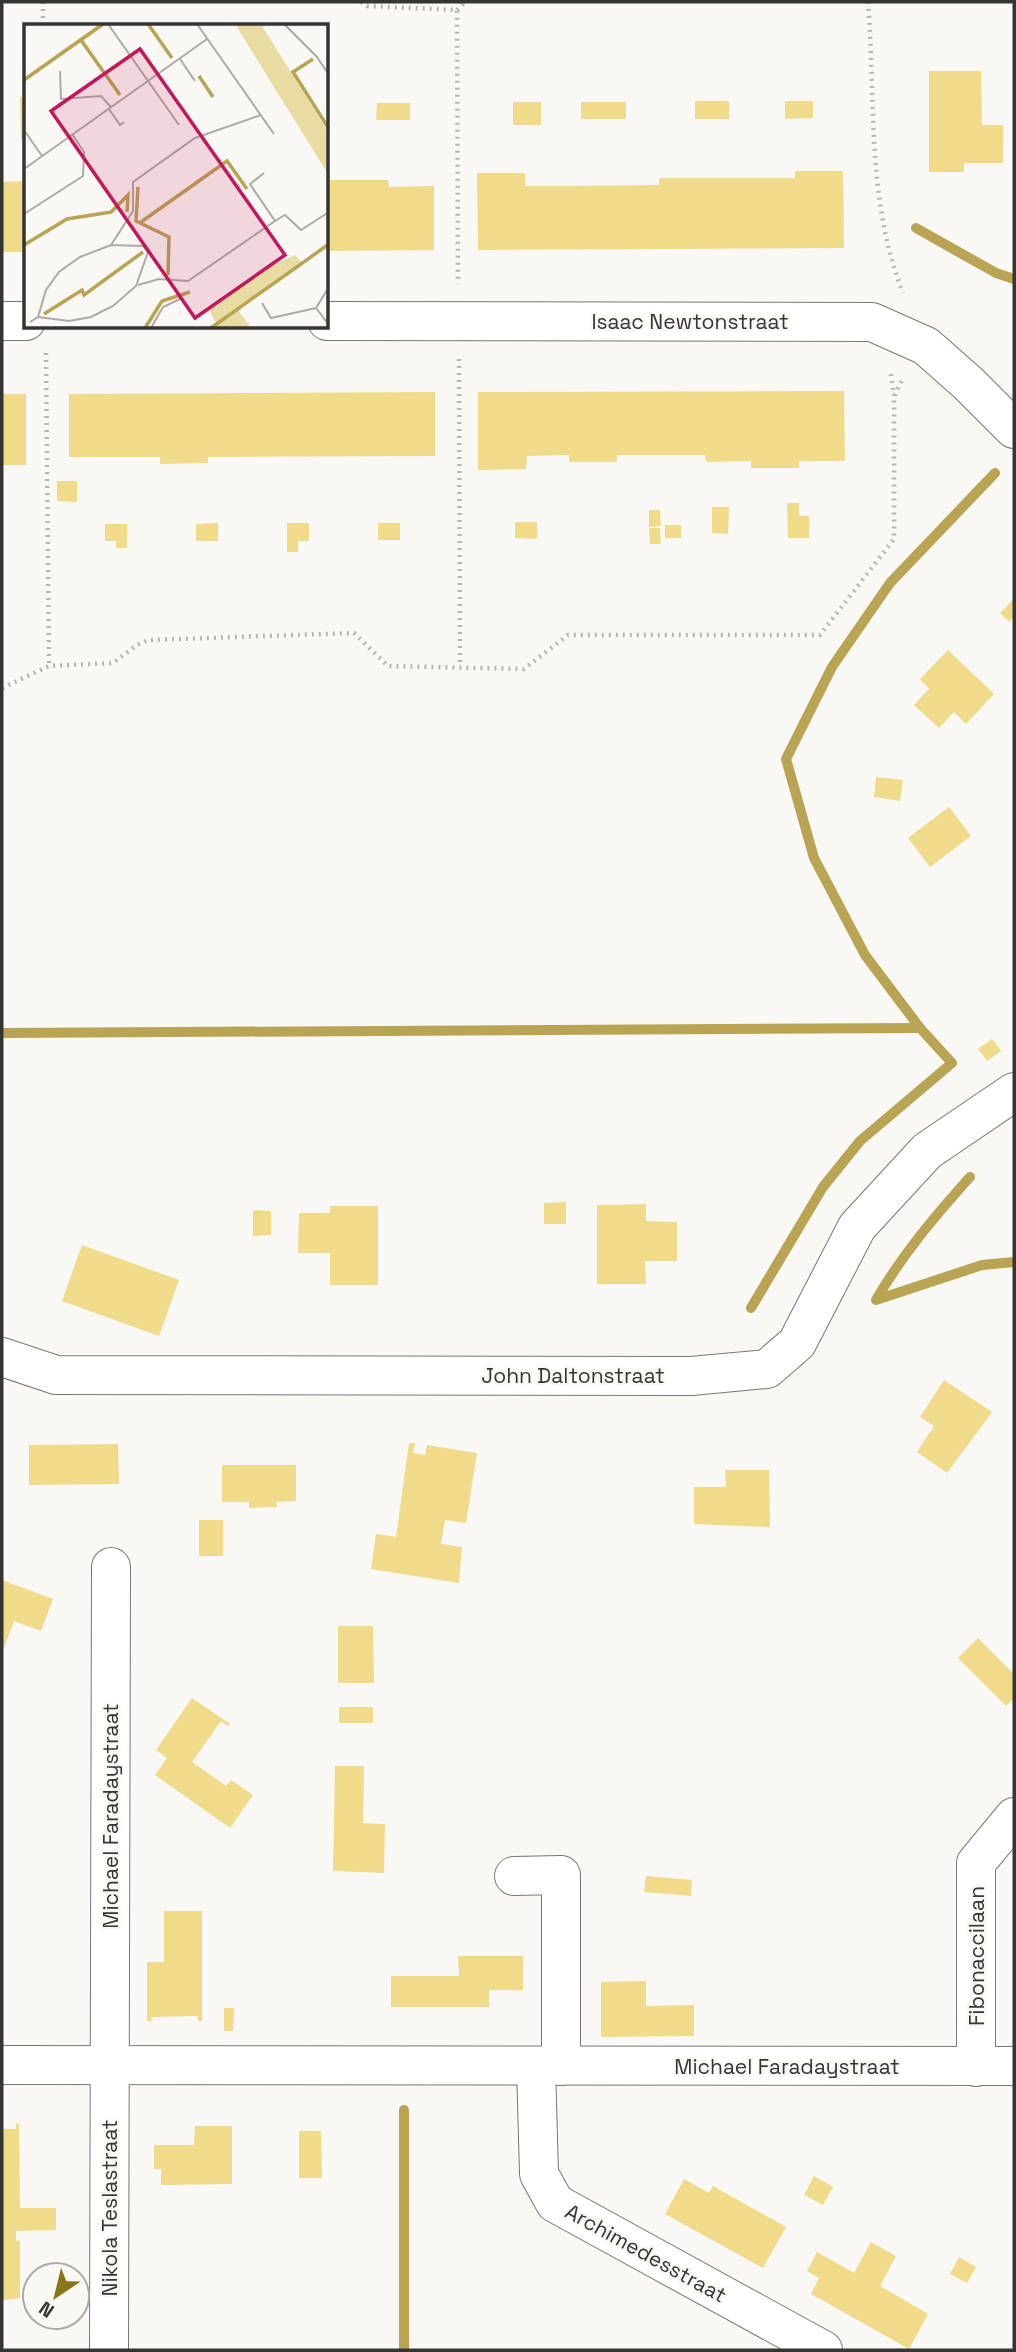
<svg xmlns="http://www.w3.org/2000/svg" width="1016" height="2352" viewBox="0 0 1016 2352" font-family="'Space Grotesk',sans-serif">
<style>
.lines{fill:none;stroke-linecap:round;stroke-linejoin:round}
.stream{stroke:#b8a453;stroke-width:10}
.building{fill:#efdb89}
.minor-casing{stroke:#787774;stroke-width:40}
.path{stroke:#b7b6b3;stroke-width:4.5;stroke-dasharray:2 5;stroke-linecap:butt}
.minor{stroke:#fff;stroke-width:38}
.labels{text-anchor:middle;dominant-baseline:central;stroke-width:5;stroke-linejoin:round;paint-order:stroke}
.street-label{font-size:21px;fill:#353533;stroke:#f9f8f4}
.inset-river{fill:none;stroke:#b8a453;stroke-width:3.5}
.inset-road{fill:none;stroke:#abaaa7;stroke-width:2}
.view{fill:#c2185b;fill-opacity:0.15;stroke:#c2185b;stroke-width:3.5}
.inset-edge{fill:none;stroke:#353533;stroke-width:3.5}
</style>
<rect width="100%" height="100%" fill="#f9f8f4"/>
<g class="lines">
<g class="stream">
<path d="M916,228L996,273L1014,279"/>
<path d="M2,1033L920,1028"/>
<path d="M970,1177C935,1216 902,1255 876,1300L982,1265L1014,1262"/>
<path d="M751,1308L823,1187L860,1141L952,1063L920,1028L865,955L814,858L786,759L832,667L890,583L995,473"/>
<path d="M404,2350V2110"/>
</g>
</g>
<g class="building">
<path d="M929,71H981L982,125H1003V163H964V172H929Z"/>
<path d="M20,97H26V139H21Z"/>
<rect x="695" y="101" width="34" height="18"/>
<path d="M785,101H813V118L785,119Z"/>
<rect x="513" y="102" width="28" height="23"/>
<rect x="581" y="102" width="45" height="17"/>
<path d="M377,103H410V120H376Z"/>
<path d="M795,171H843L844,248L478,250L477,173H525V186H569L659,185V178H795Z"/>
<path d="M327,180H388L389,187L434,186V250L327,251Z"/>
<path d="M25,181V252H2V182Z"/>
<path d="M844,391L845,461H799V468H751V461L706,462L705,455H617V462H569V455L527,456L526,469L478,470V392Z"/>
<path d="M435,392V456L208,457V463L160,464V457H69V394Z"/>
<rect x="2" y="394" width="24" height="71"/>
<path d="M57,481H77V502L57,501Z"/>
<path d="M787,503H799V516H809V538H788Z"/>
<path d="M712,507H729L728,534L712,533Z"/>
<path d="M649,510H660L661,526L649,527Z"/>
<path d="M515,522H537V539L515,538Z"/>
<path d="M218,523V541H196V524Z"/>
<path d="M287,523H309V541H298V552H287Z"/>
<rect x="378" y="523" width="22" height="17"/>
<path d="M105,524H127V548H116V541H105Z"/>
<rect x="665" y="525" width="16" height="13"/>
<path d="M649,528H660L661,544H650Z"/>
<path d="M1014,599V617L1009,622L1000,613Z"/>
<path d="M948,650L994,694L966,724L954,712L939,728L914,705L929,689L920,679Z"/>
<path d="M876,777L903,780L900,801L874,797Z"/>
<path d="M949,807L971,836L930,867L908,838Z"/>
<path d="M992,1039L1001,1051L987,1061L978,1049Z"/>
<path d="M566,1202V1224H544V1203Z"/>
<path d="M646,1204V1221L677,1222V1261H645L646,1284H597V1205Z"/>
<path d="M330,1206H378V1285H330V1253H298L299,1213H330Z"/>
<path d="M253,1210L271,1211V1235L253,1236Z"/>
<path d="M82,1245L179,1280L159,1336L62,1301Z"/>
<path d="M944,1380L992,1412L947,1473L917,1452L934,1426L920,1417Z"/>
<path d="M409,1443H415L413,1453L425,1455L427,1445L477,1453L466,1523L445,1520L441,1544L462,1547L459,1583L371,1569L376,1534L396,1537Z"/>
<path d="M118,1444L119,1484L29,1485V1445Z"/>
<path d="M222,1465H296V1501L276,1502L277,1507L249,1508V1502H222Z"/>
<path d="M725,1470H769L770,1527L694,1524V1487H726Z"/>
<rect x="199" y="1520" width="24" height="36"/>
<path d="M2,1580L53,1599L41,1631L14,1621L2,1653Z"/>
<path d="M338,1626H373L374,1683H338Z"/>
<path d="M978,1638L1014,1674V1698L1006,1706L958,1658Z"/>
<path d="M192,1698L230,1724L228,1726L221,1721L192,1762L226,1786L231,1780L253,1795L230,1828L155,1775L167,1758L156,1750Z"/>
<rect x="339" y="1707" width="34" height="16"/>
<path d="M335,1766H364L363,1823L385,1824L384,1873L333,1871Z"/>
<path d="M646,1876L692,1880L691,1896L644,1892Z"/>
<path d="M164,1911H202V2021H198V2016L151,2017L152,2021H147V1962H164Z"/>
<path d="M458,1956H523V1990H489V2007H391V1976H459Z"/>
<path d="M646,1981V2006L694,2005V2036L601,2037V1982Z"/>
<path d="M224,2008H234L233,2031H224Z"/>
<path d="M19,2123L20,2208H56V2230L16,2231V2241H20V2298L5,2300L2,2299V2129H16V2124Z"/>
<path d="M195,2126H232V2184L161,2185V2169H154V2145H194Z"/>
<path d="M299,2131H321L322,2178H299Z"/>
<path d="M814,2176L833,2187L823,2205L804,2195Z"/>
<path d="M684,2179L709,2193L713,2186L786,2227L763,2268L665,2214Z"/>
<path d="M871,2242L896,2256L880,2286L928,2314L909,2349L811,2294L819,2278L807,2271L817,2252L854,2273Z"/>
<path d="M959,2257L976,2267L967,2283L950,2274Z"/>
</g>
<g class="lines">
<defs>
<g id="minor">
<path d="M2,321H26"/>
<path d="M327,321L872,322L926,346L969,384L1014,429"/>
<path d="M2,1357L56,1375L691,1376L767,1369L797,1343L857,1227L927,1151L1014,1092"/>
<path d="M514,1876L561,1875V2066"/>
<path d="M2,2065L1014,2066"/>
<path d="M536,2066L539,2174L555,2203L823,2350"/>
<path d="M976,2067V1863L1014,1817"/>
<path d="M109,2350L111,1567"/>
</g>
</defs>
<use href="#minor" class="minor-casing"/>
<g class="path">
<path d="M43,2V26"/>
<path d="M361,2L367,6L457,10L458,284"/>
<path d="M868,2C876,100 866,199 903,293"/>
<path d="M457,10L465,2"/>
<path d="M46,353L49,666"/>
<path d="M459,359L460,667"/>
<path d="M891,374L894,396"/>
<path d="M2,688L49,666L113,663L137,645L148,640L354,633L388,666L524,669L568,635H820L894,539V397L903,378"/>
</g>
<use href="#minor" class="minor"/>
</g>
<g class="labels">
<g class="street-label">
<text x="690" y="321">Isaac Newtonstraat</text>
<text x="573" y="1375">John Daltonstraat</text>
<text transform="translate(110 1816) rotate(-90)">Michael Faradaystraat</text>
<text transform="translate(976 1956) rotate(-90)">Fibonaccilaan</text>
<text x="787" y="2066">Michael Faradaystraat</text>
<text transform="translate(109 2208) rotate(-90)">Nikola Teslastraat</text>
<text transform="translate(646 2253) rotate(29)">Archimedesstraat</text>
</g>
</g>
<g transform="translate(24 24)">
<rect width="304" height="304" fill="#f9f8f4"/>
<path d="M76,0L80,2L0,58V54ZM211,0H237L304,108V150ZM271,231L279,241L214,286L227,304H181L192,299L185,286L248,241Z" fill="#e9dca3"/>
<path class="inset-river" d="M124,0L148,34M57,16L96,71M289,35L269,48L305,105M175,52L189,73M0,56L79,0M114,163L112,197L145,213L144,251M117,198L203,137L223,165M0,221L43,195L87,188L104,171L103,188M20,290L58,266L60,271L119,228M121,304L138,277L166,268M187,304L305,220"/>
<path class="inset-road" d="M84,0L155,101M173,0L250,110M260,0L293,33L305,51M156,35L171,57M36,47L37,75L77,72L87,83M85,85L96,101L100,98M0,106L18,132M0,145L183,15M240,149L226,160L251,197L261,191L277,206L305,188M0,190L59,152L60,128L48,110M87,221L109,187V158L171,114L237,91M114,261L135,255L164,257L251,197M238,279L247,294L292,284M292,284L305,263M292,284L305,301M6,298L14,293L45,297L67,293L89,282L112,262L124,228L119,222L87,221L56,233L35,248L22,266L14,293M127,304L139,283L158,274"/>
<path class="view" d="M116,25L261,231L171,294L27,87Z"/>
<rect width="304" height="304" class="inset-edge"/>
</g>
<rect width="1016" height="2352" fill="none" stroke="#353533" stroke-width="7"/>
<g transform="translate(56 2296) rotate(215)"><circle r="33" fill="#f9f8f4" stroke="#abaaa7" stroke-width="2"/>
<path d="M0-5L12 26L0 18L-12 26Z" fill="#897619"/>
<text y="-10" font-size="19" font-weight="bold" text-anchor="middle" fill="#353533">N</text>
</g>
</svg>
